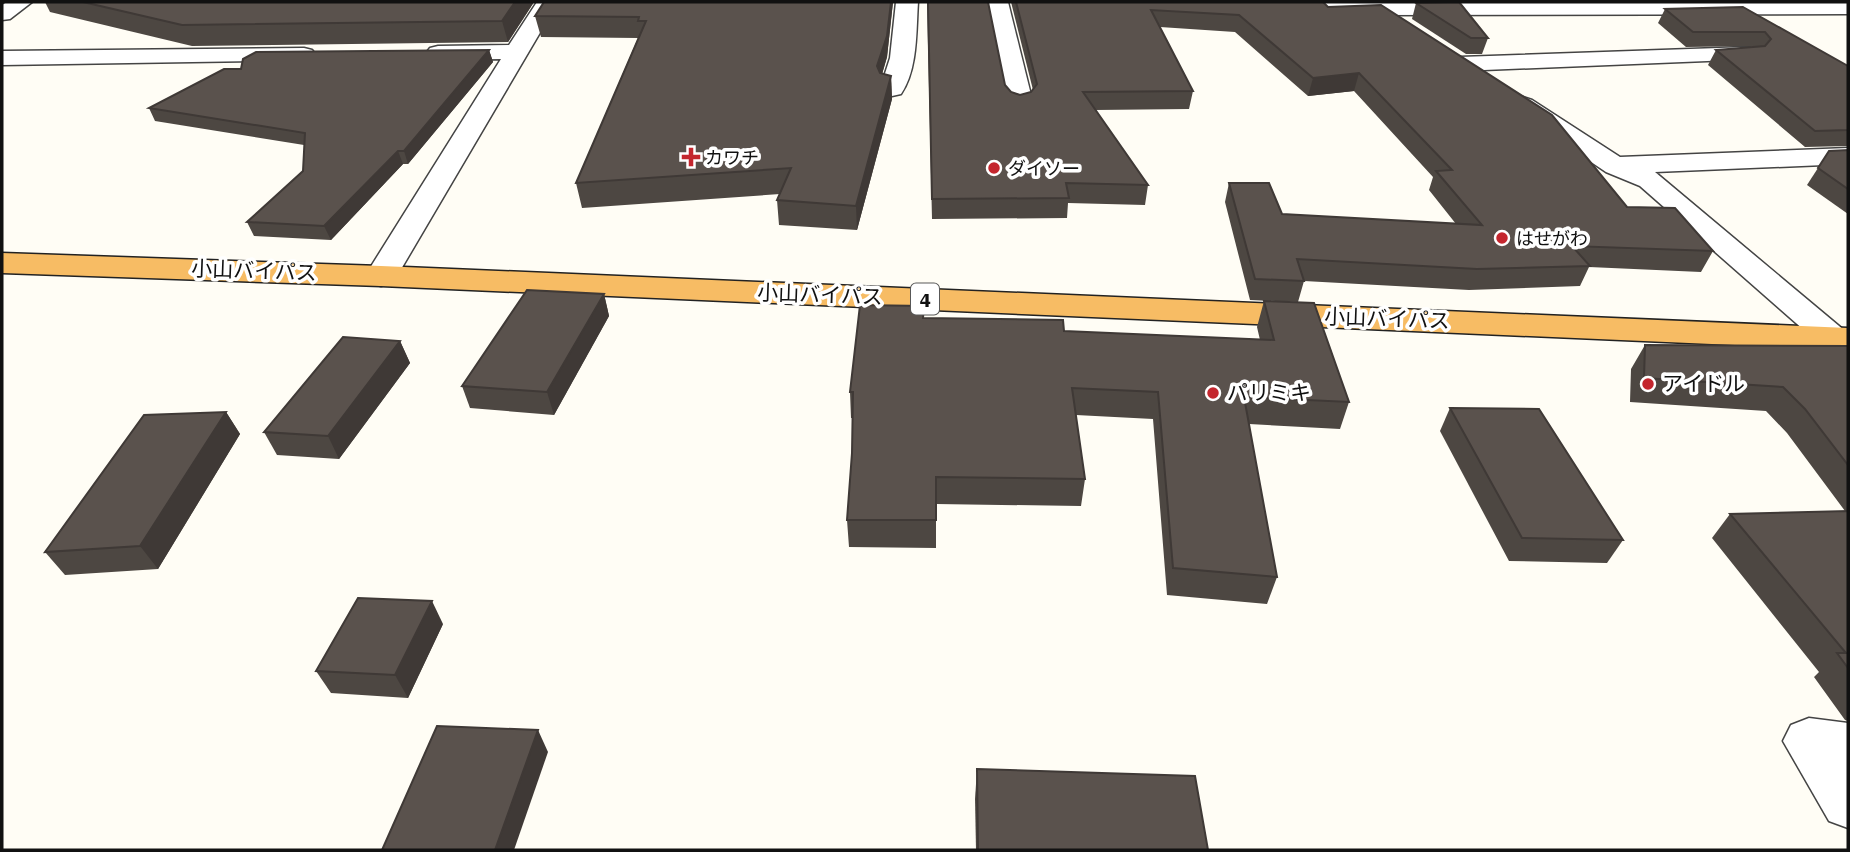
<svg xmlns="http://www.w3.org/2000/svg" width="1850" height="852" viewBox="0 0 1850 852" font-family="'Roboto Serif','Noto Sans JP',serif">
<style>
.lines{fill:none;stroke-linecap:round;stroke-linejoin:round}
.minor-casing{stroke:#444;stroke-width:3}
.trunk-casing{stroke:#222;stroke-width:3}
.minor{fill:#fff;fill-rule:evenodd}
.trunk{fill:#f7bc64;fill-rule:evenodd}
.wall{fill:#4d4742}
.shaded-wall{fill:#3f3936}
.building{fill:#5a524d;stroke:#3f3936;stroke-width:2}
.poi-dot{fill:#c4262e;stroke:#fff;stroke-width:2.5}
.labels{text-anchor:middle;dominant-baseline:central;stroke-width:7;stroke-linejoin:round;paint-order:stroke}
.far-poi-label{font-size:18px;fill:#111;stroke:#fff;text-anchor:start}
.shield{fill:#fff;stroke:#585858;stroke-width:2}
.shield-label{font-size:19px;font-weight:bold;fill:#111}
.street-label{font-size:21px;fill:#111;stroke:#fff}
.poi-label{font-size:21px;fill:#111;stroke:#fff;text-anchor:start}
</style>
<rect width="100%" height="100%" fill="#fffdf5"/>
<g class="lines">
<defs>
<g id="minor">
<path d="M7,2H32L10,19L2,20V5Z"/>
<path d="M537,2H558L397,276L392,283L381,286L370,283L365,276L501,59L438,60L430,58L426,53L430,48L438,46L509,45Z"/>
<path d="M896,2H918C916,31 918,69 901,94L892,96L883,94L880,89L890,58Z"/>
<path d="M987,2H1008L1033,103L1029,108L1020,111L1011,108L1007,103Z"/>
<path d="M1264,2H1848V14L1376,15L1275,8L1268,6Z"/>
<path d="M1748,47L1756,49L1760,54L1756,59L1460,71L1452,69L1448,64L1452,59L1460,57Z"/>
<path d="M304,48L312,50L316,55L312,60L2,65V51Z"/>
<path d="M1523,97L1532,100L1620,157L1848,148V164L1655,172L1845,331L1848,335L1845,345L1833,349L1821,345L1640,186L1606,172L1514,110L1510,105L1514,100Z"/>
<path d="M1809,718L1848,723V828L1829,821L1783,741L1791,725Z"/>
</g>
<path id="trunk" d="M2,253L381,266L1848,328V350L381,286L2,273Z"/>
</defs>
<use href="#minor" class="minor-casing"/>
<use href="#trunk" class="trunk-casing"/>
<use href="#minor" class="minor"/>
<use href="#trunk" class="trunk"/>
</g>
<g class="wall">
<path d="M45,2H534L508,42L192,46L50,12Z"/>
<path d="M544,2H893L887,57L882,74L891,76L892,99L857,230L779,225L777,200L780,194L582,208L576,183L638,38L541,37L535,16Z"/>
<path d="M927,2L1011,92L1020,95L1031,92L1033,90L1011,2H1323L1328,7L1627,207L1713,251L1701,272L1589,267L1580,286L1469,290L1304,281L1298,302L1250,300L1225,202L1229,183L1282,214L1456,224L1429,190L1433,177L1354,91L1308,96L1235,32L1160,27L1193,91L1189,109L1095,110L1148,185L1145,205L1068,203L1067,218L932,219Z"/>
<path d="M1416,3L1488,38L1482,54H1466L1412,19Z"/>
<path d="M1743,7L1848,66V146L1805,147L1708,65L1716,50L1757,46L1686,47L1658,23L1665,9Z"/>
<path d="M489,50L493,62L408,164H403L331,240L254,236L247,222L303,171L304,145L155,121L149,108L241,69Z"/>
<path d="M1848,150V214L1807,185L1829,151Z"/>
<path d="M604,294L609,316L554,415L470,408L462,386Z"/>
<path d="M1264,301L1349,402L1340,429L1249,424L1277,577L1267,604L1167,595L1153,419L1076,415L1085,479L1081,506L936,504V548L849,547L847,520L852,453L853,418H851L850,392L924,318L1064,331L1260,340L1257,327Z"/>
<path d="M400,341L410,363L339,459L277,455L264,432Z"/>
<path d="M1645,345L1848,346V721L1845,720L1814,677L1819,672L1712,538L1730,514L1845,511L1787,433L1766,411L1630,402L1631,369Z"/>
<path d="M1450,408L1623,540L1607,563L1509,561L1440,431Z"/>
<path d="M226,412L240,434L158,569L65,575L45,552Z"/>
<path d="M443,624L408,698L331,693L316,671Z"/>
<path d="M977,769L1208,850H976L975,799Z"/>
</g>
<g class="shaded-wall">
<path d="M515,2H534L508,42L502,21Z"/>
<path d="M891,2H893L887,57L878,88L877,66Z"/>
<path d="M489,50L493,62L408,164L404,151Z"/>
<path d="M1359,73L1354,91L1308,96L1313,78Z"/>
<path d="M891,76L892,99L857,230L856,206Z"/>
<path d="M398,151L403,164L331,240L324,226Z"/>
<path d="M604,294L609,316L554,415L547,392Z"/>
<path d="M400,341L410,363L339,459L328,436Z"/>
<path d="M226,412L240,434L158,569L140,546Z"/>
<path d="M432,601L443,624L408,698L395,675Z"/>
<path d="M538,730L548,752L514,850H495Z"/>
</g>
<g class="building">
<path d="M83,2H515L502,21L182,25Z"/>
<path d="M544,2H891L887,36L877,66L880,73L891,76L856,206L777,200L791,168L576,183L646,21H638L639,17L535,16Z"/>
<path d="M928,2H988L1005,85L1011,92L1020,95L1031,92L1037,84L1016,2H1323L1328,7L1381,5L1552,115L1627,207L1675,208L1713,251L1572,246L1590,266L1477,269L1297,259L1304,281L1255,279L1229,183H1269L1282,214L1482,225L1436,171L1452,170L1359,73L1313,78L1239,15L1151,10L1193,91L1083,92L1148,185L1066,183L1069,198L932,199Z"/>
<path d="M1459,2L1488,38H1471L1416,3Z"/>
<path d="M1743,7L1848,66V130L1815,131L1716,50L1765,46L1771,39L1765,32H1693L1665,9Z"/>
<path d="M489,50L404,151H398L324,226L247,222L303,171L305,133L149,108L224,69H241L243,59L256,52Z"/>
<path d="M1848,150V189L1818,168L1829,151Z"/>
<path d="M527,290L604,294L547,392L462,386Z"/>
<path d="M1264,301L1314,303L1349,402L1244,397L1277,577L1173,568L1158,392L1072,388L1085,479L936,477V520H847L852,453L853,392H850L860,305L924,306L923,318L1063,320L1064,331L1274,340Z"/>
<path d="M343,337L400,341L328,436L264,432Z"/>
<path d="M1645,345L1848,346V465L1805,409L1783,387L1644,378Z"/>
<path d="M1450,408L1539,409L1623,540L1522,538Z"/>
<path d="M226,412L140,546L45,552L144,415Z"/>
<path d="M1848,511V668L1837,653H1846L1730,514Z"/>
<path d="M358,598L432,601L395,675L316,671Z"/>
<path d="M437,726L538,730L495,850H382Z"/>
<path d="M977,769L1195,776L1208,850H978Z"/>
</g>
<g class="poi-dot">
<path d="M687.5 146.5h7v7h7v7h-7v7h-7v-7h-7v-7h7z"/>
<circle cx="994" cy="168" r="7"/>
<circle cx="1502" cy="238" r="7"/>
<circle cx="1648" cy="384" r="7"/>
<circle cx="1213" cy="393" r="7"/>
</g>
<g class="labels">
<g class="far-poi-label">
<text x="705" y="157">カワチ</text>
<text x="1008" y="168">ダイソー</text>
<text x="1516" y="238">はせがわ</text>
</g>
<rect class="shield" x="911" y="283.5" width="28" height="31" rx="5"/>
<g class="shield-label">
<text x="925" y="299">4</text>
</g>
<g class="street-label">
<text transform="translate(254 271) rotate(2)">小山バイパス</text>
<text transform="translate(820 295) rotate(2)">小山バイパス</text>
<text transform="translate(1387 319) rotate(2)">小山バイパス</text>
</g>
<g class="poi-label">
<text x="1662" y="384">アイドル</text>
<text x="1227" y="393">パリミキ</text>
</g>
</g>
<rect width="1850" height="852" fill="none" stroke="#111111" stroke-width="7"/>
</svg>
